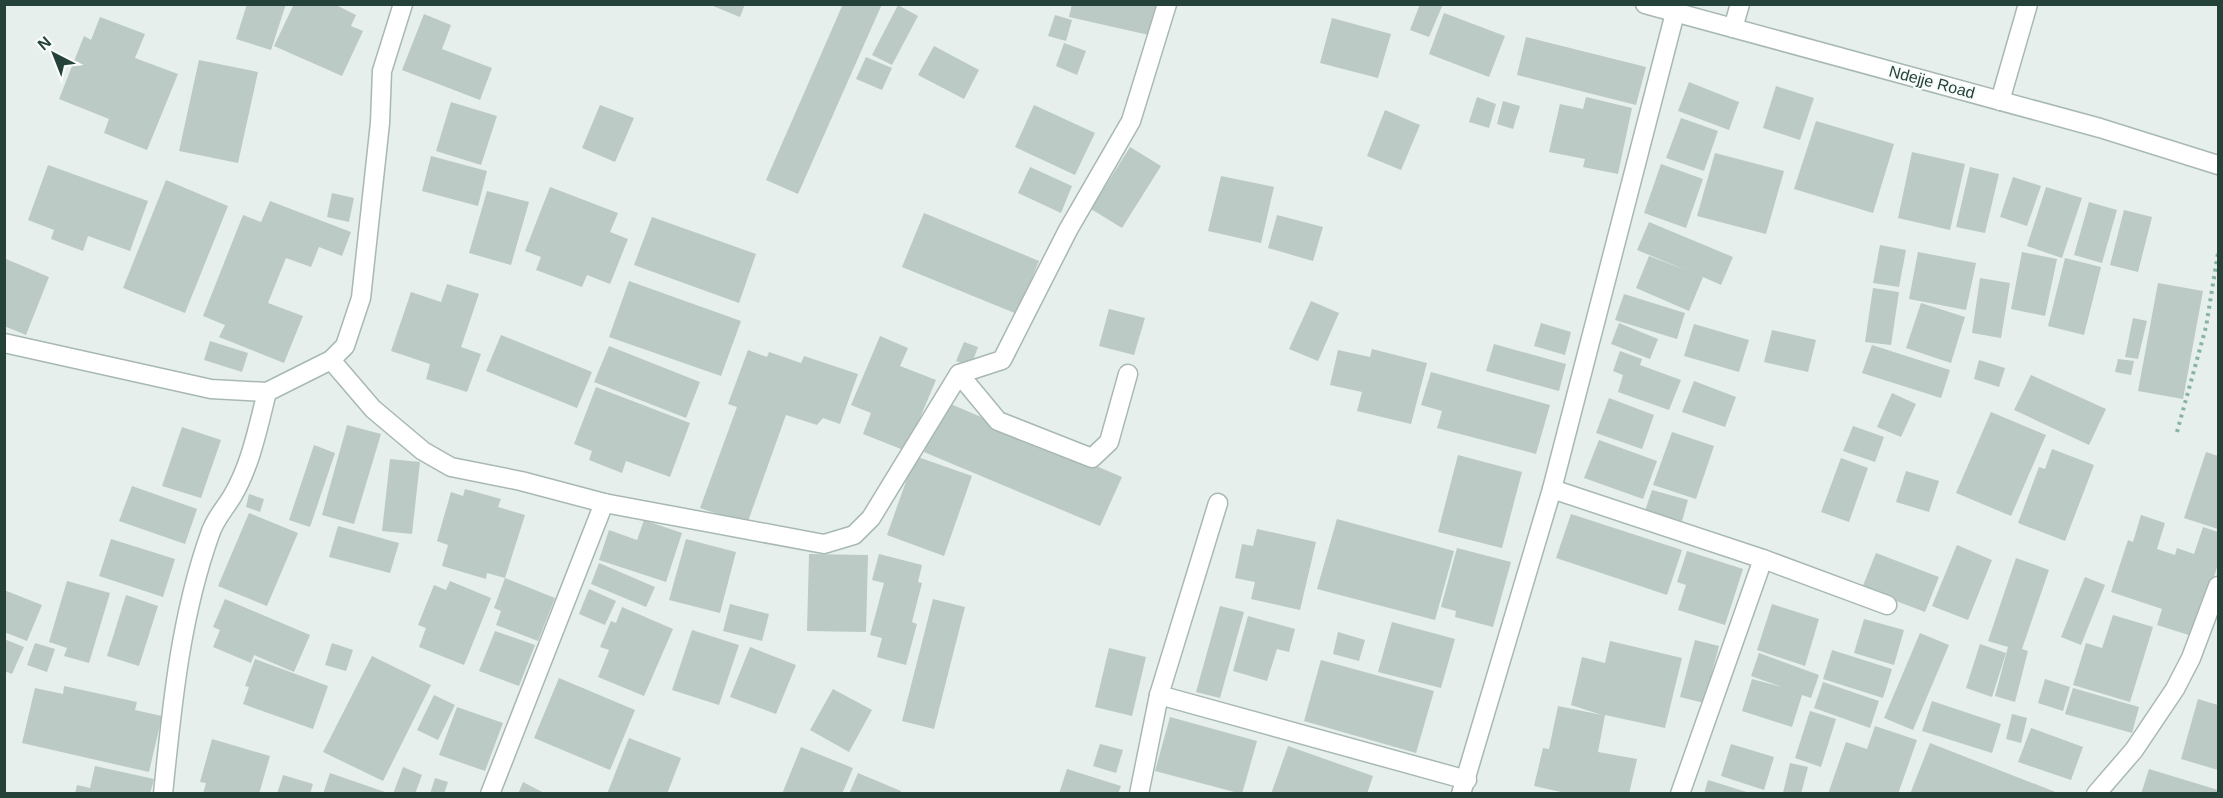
<svg xmlns="http://www.w3.org/2000/svg" width="2223" height="798" viewBox="0 0 2223 798" font-family="Arial,sans-serif">
<style>
.building{fill:#bbcac4}
.lines{fill:none;stroke-linecap:round;stroke-linejoin:round}
.service-casing{stroke:#a8b8b2;stroke-width:21}
.minor-casing{stroke:#a8b8b2;stroke-width:21}
.tertiary-casing{stroke:#a8b8b2;stroke-width:21}
.path{stroke:#86b3a5;stroke-width:4;stroke-dasharray:3 4.5;stroke-linecap:butt}
.service{stroke:#fff;stroke-width:18}
.minor{stroke:#fff;stroke-width:18}
.tertiary{stroke:#fff;stroke-width:18}
.labels{text-anchor:middle;dominant-baseline:central;stroke-width:4.5;stroke-linejoin:round;paint-order:stroke}
.street-label{font-size:16px;fill:#24423a;stroke:#f7fbf9}
</style>
<rect width="100%" height="100%" fill="#e6efeb"/>
<g class="building">
<path d="M247,4H286L271,50L236,39Z"/>
<path d="M294,4H334L356,15L351,26L363,31L342,76L274,46Z"/>
<path d="M708,4H745L740,17Z"/>
<path d="M843,4H882L798,194L766,180Z"/>
<path d="M1072,4H1156L1149,35L1069,17Z"/>
<path d="M1420,4H1443L1429,37L1410,30Z"/>
<path d="M898,5L918,16L892,65L872,55Z"/>
<path d="M1444,13L1505,36L1489,77L1429,54Z"/>
<path d="M424,14L451,25L442,49L492,68L480,100L402,70Z"/>
<path d="M1055,15L1072,20L1066,41L1048,36Z"/>
<path d="M100,17L145,34L135,58L178,74L147,150L104,133L109,119L59,99L84,36L91,40Z"/>
<path d="M1332,18L1391,34L1378,78L1320,63Z"/>
<path d="M1526,37L1646,67L1636,105L1517,75Z"/>
<path d="M1064,43L1086,51L1077,75L1056,66Z"/>
<path d="M934,46L979,70L964,99L918,75Z"/>
<path d="M866,57L892,68L882,90L856,79Z"/>
<path d="M199,60L258,72L238,163L179,151Z"/>
<path d="M1689,82L1739,102L1729,130L1678,111Z"/>
<path d="M1776,86L1814,98L1800,140L1763,128Z"/>
<path d="M1477,97L1496,104L1489,128L1469,122Z"/>
<path d="M1586,97L1632,108L1618,174L1583,167L1585,159L1549,152L1560,104L1583,109Z"/>
<path d="M1503,101L1520,106L1513,129L1497,124Z"/>
<path d="M451,102L497,116L481,165L436,151Z"/>
<path d="M600,105L634,118L615,162L582,148Z"/>
<path d="M1034,105L1095,133L1075,175L1015,147Z"/>
<path d="M1385,110L1420,125L1401,170L1367,156Z"/>
<path d="M1681,118L1718,131L1704,171L1666,158Z"/>
<path d="M1816,121L1894,144L1873,213L1794,189Z"/>
<path d="M1130,147L1161,166L1122,228L1091,209Z"/>
<path d="M1912,152L1965,164L1950,230L1898,218Z"/>
<path d="M1715,153L1784,171L1766,234L1697,216Z"/>
<path d="M431,156L487,171L478,206L422,191Z"/>
<path d="M1661,164L1703,179L1686,228L1644,213Z"/>
<path d="M48,165L148,201L130,251L88,236L83,251L51,239L54,230L28,220Z"/>
<path d="M1030,167L1072,186L1061,213L1018,193Z"/>
<path d="M1970,167L1999,174L1985,233L1956,227Z"/>
<path d="M1221,176L1274,187L1261,243L1208,231Z"/>
<path d="M2013,177L2041,186L2027,226L2000,217Z"/>
<path d="M166,180L228,206L185,313L123,288Z"/>
<path d="M550,187L618,213L610,232L628,239L610,284L587,275L582,287L536,270L541,257L525,251Z"/>
<path d="M2046,187L2082,198L2062,258L2027,246Z"/>
<path d="M487,191L529,202L511,265L469,253Z"/>
<path d="M332,193L354,198L349,222L327,217Z"/>
<path d="M270,201L351,232L342,256L319,247L311,267L286,258L268,303L303,316L284,363L219,337L225,325L203,316L243,215L261,222Z"/>
<path d="M2089,202L2117,210L2102,263L2074,255Z"/>
<path d="M2124,210L2152,217L2138,272L2110,265Z"/>
<path d="M924,213L1039,261L1017,314L902,267Z"/>
<path d="M1277,215L1323,227L1313,261L1268,248Z"/>
<path d="M652,217L756,254L739,303L634,265Z"/>
<path d="M1649,222L1733,257L1721,285L1703,277L1689,311L1636,288L1649,256L1686,270L1637,250Z"/>
<path d="M1880,245L1906,250L1899,287L1873,283Z"/>
<path d="M1918,252L1976,263L1966,310L1909,299Z"/>
<path d="M2022,252L2057,259L2045,316L2011,309Z"/>
<path d="M2065,258L2101,267L2084,335L2048,326Z"/>
<path d="M6,259L49,277L26,335L4,326Z"/>
<path d="M1980,278L2010,283L2001,338L1972,333Z"/>
<path d="M629,281L741,321L721,376L609,337Z"/>
<path d="M2158,283L2203,291L2183,399L2138,391Z"/>
<path d="M447,284L479,294L461,347L481,354L467,392L426,379L430,364L391,351L411,292L441,302Z"/>
<path d="M1873,288L1899,292L1891,345L1865,342Z"/>
<path d="M1624,294L1685,313L1677,339L1615,320Z"/>
<path d="M1311,301L1339,313L1318,361L1289,349Z"/>
<path d="M1921,303L1965,317L1951,363L1906,348Z"/>
<path d="M1109,309L1145,318L1134,355L1099,346Z"/>
<path d="M2133,318L2147,321L2138,359L2125,357Z"/>
<path d="M1541,323L1571,332L1565,355L1534,346Z"/>
<path d="M1619,323L1658,339L1650,359L1611,344Z"/>
<path d="M1694,324L1749,340L1739,372L1684,356Z"/>
<path d="M1772,330L1816,340L1808,372L1764,362Z"/>
<path d="M501,335L592,372L577,408L486,371Z"/>
<path d="M880,336L908,348L900,366L936,380L906,451L863,434L871,413L851,405Z"/>
<path d="M210,341L248,353L242,372L204,360Z"/>
<path d="M964,342L978,347L971,366L956,361Z"/>
<path d="M1494,344L1566,364L1559,391L1486,371Z"/>
<path d="M1872,345L1950,370L1941,398L1862,373Z"/>
<path d="M609,346L700,382L686,418L594,382Z"/>
<path d="M1372,349L1427,363L1411,424L1357,411L1362,392L1330,385L1338,350L1370,357Z"/>
<path d="M748,350L767,357L769,352L801,363L804,356L858,374L840,424L823,418L817,425L786,415L747,524L700,508L737,407L728,404Z"/>
<path d="M1620,351L1642,359L1640,365L1681,380L1669,410L1618,392L1623,375L1613,371Z"/>
<path d="M2118,359L2134,361L2131,375L2115,372Z"/>
<path d="M1979,360L2005,368L1999,387L1974,379Z"/>
<path d="M1431,372L1550,405L1536,454L1437,428L1442,411L1421,405Z"/>
<path d="M2031,375L2106,409L2089,445L2014,410Z"/>
<path d="M1694,381L1736,397L1725,427L1682,412Z"/>
<path d="M596,387L690,423L670,477L626,461L622,473L589,460L592,451L574,444Z"/>
<path d="M1892,393L1916,404L1901,437L1877,427Z"/>
<path d="M1609,398L1654,415L1642,449L1596,433Z"/>
<path d="M946,402L1122,477L1100,526L924,452Z"/>
<path d="M1991,412L2046,435L2011,516L1956,493Z"/>
<path d="M347,425L381,434L354,524L322,515Z"/>
<path d="M1853,426L1884,437L1875,462L1843,451Z"/>
<path d="M182,427L221,440L201,498L162,486Z"/>
<path d="M1672,432L1714,446L1696,499L1653,485Z"/>
<path d="M1599,440L1657,461L1643,499L1584,478Z"/>
<path d="M314,445L335,453L310,527L289,520Z"/>
<path d="M2052,449L2094,465L2065,541L2018,523L2039,467L2045,469Z"/>
<path d="M2206,452L2218,456V529L2184,518Z"/>
<path d="M1458,455L1522,472L1502,548L1438,532Z"/>
<path d="M915,456L972,476L944,556L887,535Z"/>
<path d="M1841,458L1868,468L1849,522L1821,512Z"/>
<path d="M390,459L420,462L412,534L382,531Z"/>
<path d="M1906,471L1939,481L1929,512L1896,502Z"/>
<path d="M132,486L197,509L185,544L119,521Z"/>
<path d="M465,489L501,499L498,507L525,515L505,578L487,573L486,579L442,566L448,545L437,541L451,492L463,496Z"/>
<path d="M1652,490L1688,500L1682,521L1645,511Z"/>
<path d="M249,494L264,499L260,512L246,507Z"/>
<path d="M249,513L298,533L267,606L218,586Z"/>
<path d="M1571,514L1682,550L1667,595L1556,558Z"/>
<path d="M2141,515L2165,523L2157,549L2175,555L2177,548L2194,554L2203,527L2218,532V564L2195,637L2157,625L2162,609L2111,592L2128,540L2133,542Z"/>
<path d="M1337,519L1454,551L1435,620L1317,589Z"/>
<path d="M644,520L682,533L666,582L599,560L609,530L637,540Z"/>
<path d="M338,526L399,543L390,573L329,557Z"/>
<path d="M1257,529L1316,542L1300,610L1251,599L1255,582L1235,578L1242,544L1253,546Z"/>
<path d="M111,539L175,559L163,597L99,576Z"/>
<path d="M686,539L736,552L720,613L669,600Z"/>
<path d="M1957,545L1992,560L1968,620L1932,606Z"/>
<path d="M1457,548L1511,562L1493,627L1455,617L1456,611L1441,607Z"/>
<path d="M1687,551L1743,569L1725,625L1678,610L1686,585L1677,582Z"/>
<path d="M1876,553L1939,577L1925,612L1862,588Z"/>
<path d="M809,554L868,555L866,632L807,631Z"/>
<path d="M879,554L922,565L918,582L922,583L912,622L917,624L906,665L877,657L882,638L870,635L884,583L872,580Z"/>
<path d="M2016,558L2049,570L2022,649L2028,651L2015,702L1995,696L2008,647L1988,641Z"/>
<path d="M599,563L655,587L646,607L591,584Z"/>
<path d="M2085,577L2105,585L2081,645L2061,637Z"/>
<path d="M505,578L555,598L538,641L496,625L501,611L494,608Z"/>
<path d="M67,581L110,593L89,663L64,656L67,648L49,642Z"/>
<path d="M450,581L491,598L464,665L419,647L426,628L418,625L434,585L446,590Z"/>
<path d="M589,589L616,601L605,625L579,614Z"/>
<path d="M4,590L42,605L27,641L4,632Z"/>
<path d="M126,595L158,606L139,666L107,656Z"/>
<path d="M225,599L310,635L294,672L254,655L251,663L213,647L220,630L213,627Z"/>
<path d="M933,599L965,607L934,729L902,721Z"/>
<path d="M730,604L769,614L762,641L723,631Z"/>
<path d="M1772,604L1819,619L1805,666L1757,650Z"/>
<path d="M1220,606L1244,612L1220,698L1196,692Z"/>
<path d="M622,607L673,629L644,696L598,677L609,650L600,647L611,621L616,623Z"/>
<path d="M2113,615L2153,627L2130,702L2073,685L2086,643L2102,648Z"/>
<path d="M1248,616L1295,629L1289,652L1277,649L1267,681L1233,671Z"/>
<path d="M1864,619L1904,630L1894,665L1854,653Z"/>
<path d="M1392,622L1455,639L1441,688L1378,672Z"/>
<path d="M692,630L739,645L719,705L672,690Z"/>
<path d="M495,631L535,645L519,686L479,671Z"/>
<path d="M1338,632L1365,640L1359,661L1333,654Z"/>
<path d="M1920,633L1949,645L1913,730L1884,718Z"/>
<path d="M4,639L24,647L12,674L4,671Z"/>
<path d="M1695,640L1719,646L1704,703L1680,697Z"/>
<path d="M1610,641L1682,658L1665,728L1605,715L1598,752L1637,759L1629,794H1570L1534,786L1543,748L1549,749L1558,706L1602,715L1571,705L1582,657L1605,663Z"/>
<path d="M35,643L55,649L47,672L27,665Z"/>
<path d="M332,643L353,650L346,671L325,665Z"/>
<path d="M1980,644L2006,653L1992,697L1966,688Z"/>
<path d="M750,647L796,665L776,714L730,697Z"/>
<path d="M1109,648L1146,657L1132,716L1095,707Z"/>
<path d="M1832,650L1892,669L1883,698L1823,679Z"/>
<path d="M1759,653L1819,675L1811,698L1802,695L1792,727L1742,711L1752,679L1782,687L1751,676Z"/>
<path d="M372,656L431,685L383,781L323,752Z"/>
<path d="M255,659L328,686L313,729L243,704L249,687L245,686Z"/>
<path d="M1321,660L1434,691L1416,753L1304,721Z"/>
<path d="M559,678L635,710L610,770L534,738Z"/>
<path d="M2045,679L2070,687L2063,711L2038,703Z"/>
<path d="M1823,682L1879,701L1870,728L1814,708Z"/>
<path d="M64,686L137,702L135,710L162,716L149,772L22,743L35,688L63,694Z"/>
<path d="M2073,688L2139,707L2132,733L2065,714Z"/>
<path d="M833,689L872,710L849,752L810,730Z"/>
<path d="M434,695L455,705L438,740L417,730Z"/>
<path d="M2198,699L2218,705V770L2181,759Z"/>
<path d="M1932,701L2001,724L1992,753L1922,731Z"/>
<path d="M457,707L503,723L485,771L439,755Z"/>
<path d="M1810,711L1836,719L1821,767L1795,758Z"/>
<path d="M2012,714L2027,718L2021,743L2006,739Z"/>
<path d="M1170,717L1257,741L1242,794L1155,771Z"/>
<path d="M1875,726L1917,740L1898,794H1828L1846,742L1867,749Z"/>
<path d="M2031,728L2083,747L2071,780L2018,762Z"/>
<path d="M629,738L681,758L667,794H607Z"/>
<path d="M212,739L270,756L259,794H203L206,783L200,782Z"/>
<path d="M1930,743L2058,793V794H1910Z"/>
<path d="M1100,744L1123,750L1116,773L1093,766Z"/>
<path d="M1731,744L1774,757L1764,790L1721,776Z"/>
<path d="M1288,746L1373,776L1367,794H1271Z"/>
<path d="M801,747L853,768L842,794H782Z"/>
<path d="M1790,763L1808,767L1801,794L1783,793Z"/>
<path d="M95,766L154,779L150,794H75L77,785L90,788Z"/>
<path d="M403,767L422,775L415,794H393Z"/>
<path d="M1067,769L1121,786L1118,794H1059Z"/>
<path d="M2149,769L2218,790V794H2141Z"/>
<path d="M330,773L385,792L384,794H323Z"/>
<path d="M858,773L901,791L900,794H849Z"/>
<path d="M283,775L313,784L310,794H277Z"/>
<path d="M435,778L448,782L444,794H430Z"/>
<path d="M1708,780L1750,793V794H1704Z"/>
<path d="M523,782L546,794H518Z"/>
</g>
<g class="lines">
<defs>
<g id="service">
<path d="M1733,28L1740,4"/>
<path d="M959,374L998,421L1092,458L1109,442L1128,374"/>
</g>
<g id="minor">
<path d="M2000,101L2028,4"/>
<path d="M4,343L211,389L267,392L331,360L345,346L361,298L380,123L382,71L403,4"/>
<path d="M331,360L373,409L423,451L451,467L521,481L604,503L824,544L854,535L871,518L959,374L1002,360L1068,230L1131,121L1167,4"/>
<path d="M1552,489L1763,559L1680,794"/>
<path d="M1763,559L1887,605"/>
<path d="M1159,695L1218,503"/>
<path d="M163,794C172,706 180,618 210,534C215,518 225,509 233,495C251,464 258,427 267,392"/>
<path d="M490,794L604,503"/>
<path d="M1139,794L1159,695L1467,780"/>
<path d="M1461,794L1552,489L1675,13"/>
<path d="M2096,794L2134,750L2175,689L2191,658L2218,586"/>
</g>
<path id="tertiary" d="M1645,4L2100,128L2218,165"/>
</defs>
<use href="#service" class="service-casing"/>
<use href="#minor" class="minor-casing"/>
<use href="#tertiary" class="tertiary-casing"/>
<path class="path" d="M2177,432L2206,327L2218,253"/>
<use href="#service" class="service"/>
<use href="#minor" class="minor"/>
<use href="#tertiary" class="tertiary"/>
</g>
<g class="labels">
<g class="street-label">
<text transform="translate(1932 82) rotate(15)">Ndejje Road</text>
</g>
</g>
<rect width="2223" height="798" fill="none" stroke="#24423a" stroke-width="12"/>
<g transform="translate(54 54) rotate(318)" stroke="#f7fbf9" stroke-width="4.5" paint-order="stroke">
<path d="M0-4.5L10 22L0 15L-10 22Z" fill="#24423a"/>
<text y="-9" font-size="16" font-weight="bold" text-anchor="middle" fill="#24423a">N</text>
</g>
</svg>
